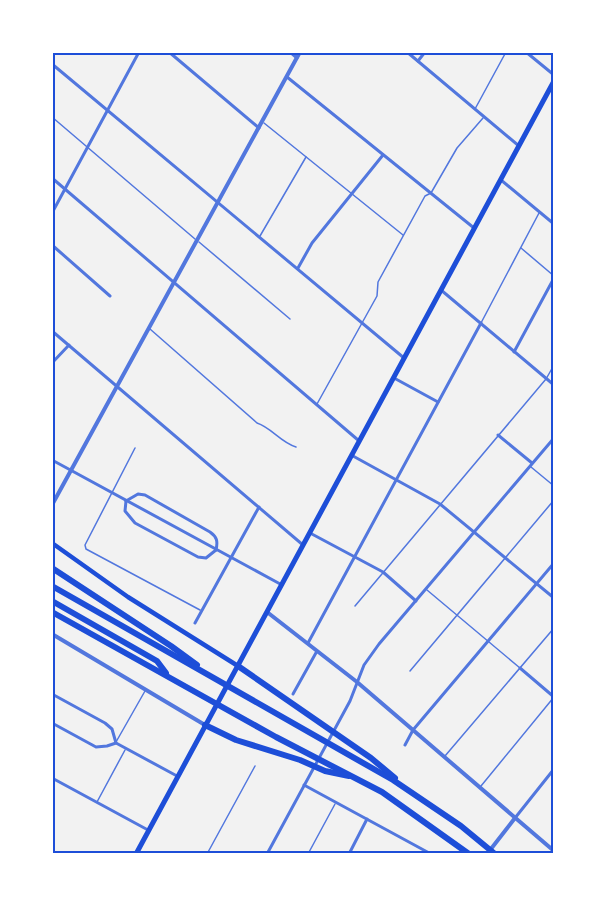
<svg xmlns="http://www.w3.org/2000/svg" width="606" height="906" viewBox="0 0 606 906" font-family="Helvetica,sans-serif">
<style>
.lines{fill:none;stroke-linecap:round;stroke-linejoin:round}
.service{stroke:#5277de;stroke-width:1.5}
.minor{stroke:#5277de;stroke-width:3}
.tertiary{stroke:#5277de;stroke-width:4}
.secondary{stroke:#1d4ed8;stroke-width:4.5}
.primary{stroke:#1d4ed8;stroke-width:5}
.motorway{stroke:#1d4ed8;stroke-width:6}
.neatline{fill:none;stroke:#1d4ed8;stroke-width:2}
</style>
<rect width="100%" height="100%" fill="#f2f2f2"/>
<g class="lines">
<g class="service">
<path d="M475,109L506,52"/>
<path d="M52,117L195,239"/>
<path d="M264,123L403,235"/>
<path d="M260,236L306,157"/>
<path d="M199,242L290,319"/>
<path d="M521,248L554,276"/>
<path d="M481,323L539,213"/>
<path d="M150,329L257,423C272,428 280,442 296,447"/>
<path d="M317,404L377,296L378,282L425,196L431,193L457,148L483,118"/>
<path d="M135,448L85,545L86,549L200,610"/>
<path d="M531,467L554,486"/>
<path d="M427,590L520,668"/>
<path d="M355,606L546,379L554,365"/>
<path d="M410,671L554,500"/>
<path d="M116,742L145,691"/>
<path d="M445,756L554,628"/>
<path d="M481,786L554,697"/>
<path d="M97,802L125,750"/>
<path d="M207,854L255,766"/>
<path d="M308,854L335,804"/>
</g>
<g class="minor">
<path d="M169,52L259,128"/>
<path d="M290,52L297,58"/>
<path d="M407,52L519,146"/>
<path d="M526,52L554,75"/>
<path d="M418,61L425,52"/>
<path d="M52,64L404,358"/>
<path d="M287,77L474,228"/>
<path d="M52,178L358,440"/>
<path d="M501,180L554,224"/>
<path d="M52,213L139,52"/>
<path d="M52,245L110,296"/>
<path d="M298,268L312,243L383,155"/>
<path d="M441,290L554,385"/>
<path d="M52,331L303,545"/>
<path d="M514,352L554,278"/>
<path d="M52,363L69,345"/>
<path d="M394,378L438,402"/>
<path d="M498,435L532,463"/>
<path d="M353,456L440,504L554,598"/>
<path d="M52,460L282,585"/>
<path d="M126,501L125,511L135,523L198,557L206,558L216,550"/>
<path d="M126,501L138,494L145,495L210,532C217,537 218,541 216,550"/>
<path d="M310,533L383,572L416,601"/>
<path d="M195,623L259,507"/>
<path d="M308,643L481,323"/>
<path d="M520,668L554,697"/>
<path d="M52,694L105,723L112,729L116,743L177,776"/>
<path d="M293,694L317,651"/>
<path d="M52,723L96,747L107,746L116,743"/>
<path d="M405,745L413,730L554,563"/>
<path d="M52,778L148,830"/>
<path d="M304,785L431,854"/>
<path d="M515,818L554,769"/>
<path d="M267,854L350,701L364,665L379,644L554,438"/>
<path d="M349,854L367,819"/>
</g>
<g class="tertiary">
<path d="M52,505L300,52"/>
<path d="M267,612L357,682L554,851"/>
<path d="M52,634L205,725"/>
<path d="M487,854L515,818"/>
</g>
<path class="secondary" d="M52,543L128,597L238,666"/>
<path class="primary" d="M136,854L554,81"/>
<g class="motorway">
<path d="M52,568L171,646L197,665"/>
<path d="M52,586L393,780L461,826L495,854"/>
<path d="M52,601L157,661L166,673"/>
<path d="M52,612L276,737L382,792L469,854"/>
<path d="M238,666L371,758L395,778"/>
<path d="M205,725L236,740L300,760L325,771L349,776"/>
</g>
</g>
<rect width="606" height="906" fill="none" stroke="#ffffff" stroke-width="108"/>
<rect x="54" y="54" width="498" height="798" class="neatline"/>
</svg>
